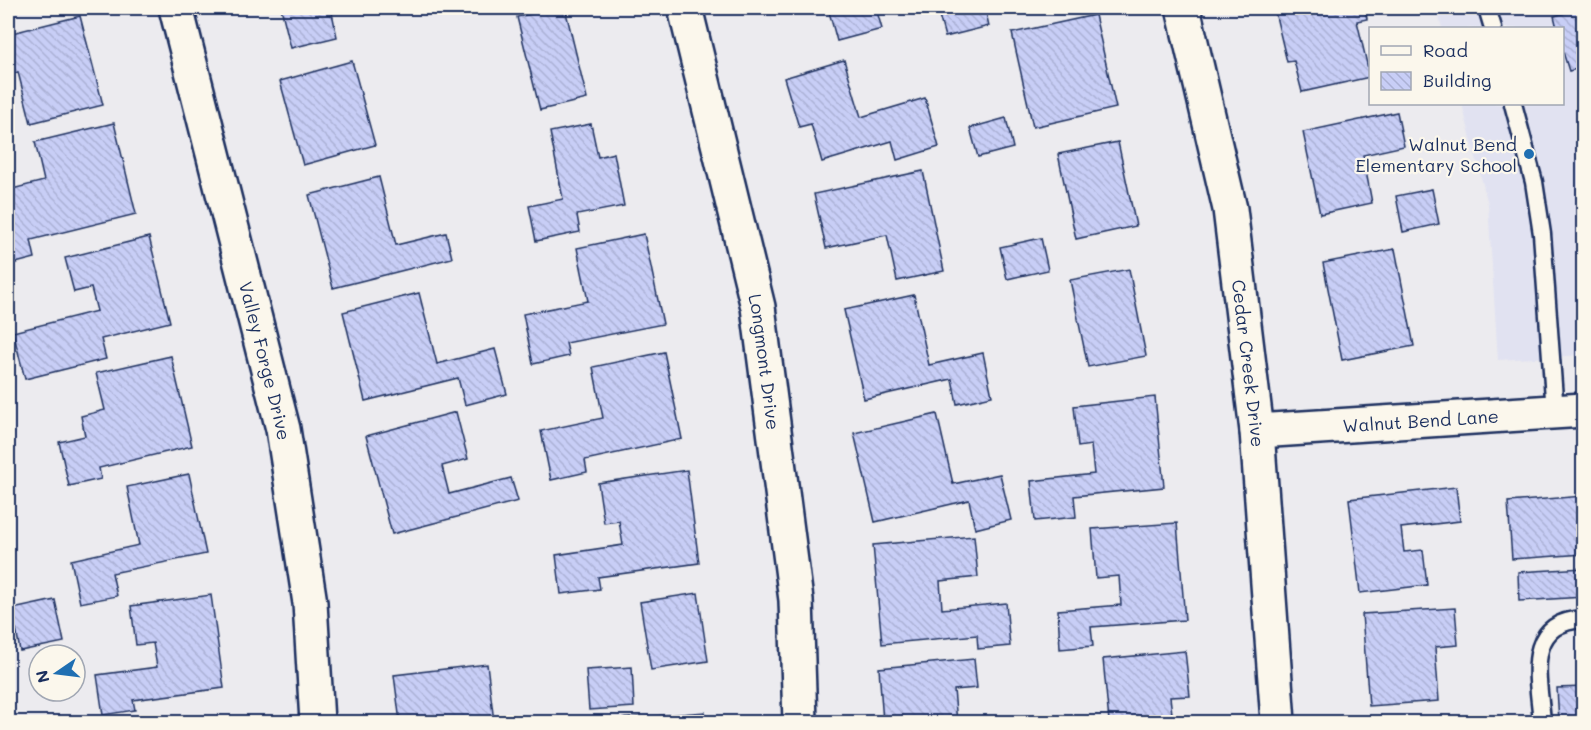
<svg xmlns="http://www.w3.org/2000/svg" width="1591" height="730" viewBox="0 0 1591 730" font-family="Mali,sans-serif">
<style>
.built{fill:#e1e2f1}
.building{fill:url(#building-back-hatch);stroke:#1b2f5e;stroke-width:1.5}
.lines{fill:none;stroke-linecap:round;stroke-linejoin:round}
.service-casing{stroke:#1b2f5e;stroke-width:21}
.minor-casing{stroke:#1b2f5e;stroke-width:38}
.service{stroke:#fbf7ec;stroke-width:16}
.minor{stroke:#fbf7ec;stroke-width:33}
.poi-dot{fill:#1f6fb2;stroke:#fbf7ec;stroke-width:2}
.labels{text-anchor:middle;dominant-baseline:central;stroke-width:4.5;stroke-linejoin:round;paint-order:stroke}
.poi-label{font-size:18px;fill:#1b2f5e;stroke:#fbf7ec;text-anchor:end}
.street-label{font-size:18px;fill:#1b2f5e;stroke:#fbf7ec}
</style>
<defs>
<pattern id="building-back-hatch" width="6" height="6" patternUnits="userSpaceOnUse" patternTransform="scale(1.5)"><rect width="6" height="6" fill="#c8cef6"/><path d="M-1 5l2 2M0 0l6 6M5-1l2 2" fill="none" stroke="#abb1d5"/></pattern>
</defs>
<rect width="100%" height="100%" fill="#ecebef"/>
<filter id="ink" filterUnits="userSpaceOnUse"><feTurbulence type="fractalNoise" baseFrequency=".0167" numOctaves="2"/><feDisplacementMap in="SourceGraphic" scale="12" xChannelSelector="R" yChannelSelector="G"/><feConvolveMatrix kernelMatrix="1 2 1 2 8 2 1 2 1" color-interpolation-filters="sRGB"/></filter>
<g filter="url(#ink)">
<path class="built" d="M1437,8H1583V355L1498,360L1488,204L1462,104H1562V28H1442Z"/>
<g class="building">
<path d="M281,8H331L337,37L291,48Z"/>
<path d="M559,8H565L587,99L540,110L517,17Z"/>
<path d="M828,8H876L882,29L837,41Z"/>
<path d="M937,8H985L989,26L945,37Z"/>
<path d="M1274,8H1365L1367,19L1357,21L1370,77L1302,92L1294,61L1287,62Z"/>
<path d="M1584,8V67L1569,71L1562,49V28H1557L1554,16Z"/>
<path d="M1095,15L1116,108L1033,127L1012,33Z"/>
<path d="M80,16L103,105L31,123L18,72L8,75V34Z"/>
<path d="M844,60L861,117L925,98L939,147L897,160L892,141L822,162L811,124L799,127L784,78Z"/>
<path d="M352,61L375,145L303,165L280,81Z"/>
<path d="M1397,112L1404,146L1363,155L1372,203L1320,214L1303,132Z"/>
<path d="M1006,118L1013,148L978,157L970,128Z"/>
<path d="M114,123L136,214L31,240L35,258L8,265V190L44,181L35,142Z"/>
<path d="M591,124L598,157L614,153L624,206L577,215L580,232L536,241L529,206L563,199L550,132Z"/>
<path d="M1118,142L1136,226L1076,239L1058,154Z"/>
<path d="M923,171L944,271L897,281L887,235L826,248L814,194Z"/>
<path d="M379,177L396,245L446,233L452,258L333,288L309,195Z"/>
<path d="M1432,189L1439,224L1403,232L1396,196Z"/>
<path d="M644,234L663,324L566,343L569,356L533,364L523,314L588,301L577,248Z"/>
<path d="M149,237L170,322L101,339L106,359L25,379L13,332L97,311L91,288L74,292L65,258Z"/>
<path d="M1041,238L1048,270L1007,279L1000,247Z"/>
<path d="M1395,249L1414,346L1342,360L1323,263Z"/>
<path d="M1129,269L1146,356L1088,367L1070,280Z"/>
<path d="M419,293L437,364L495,349L507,394L465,405L458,378L365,401L343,312Z"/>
<path d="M914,295L929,365L983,353L992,396L957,404L952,379L864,399L844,310Z"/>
<path d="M664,352L682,439L585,460L587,472L551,480L541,431L603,418L593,367Z"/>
<path d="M171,356L192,446L99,468L101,479L69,486L59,442L85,436L81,416L105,410L96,373Z"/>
<path d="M1155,397L1164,487L1074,496L1076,517L1035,521L1031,481L1094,474L1091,445L1078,447L1074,406Z"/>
<path d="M456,412L468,459L442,466L449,494L511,478L518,501L392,534L366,436Z"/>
<path d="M937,414L953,484L1000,474L1011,520L975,529L969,500L875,522L854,433Z"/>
<path d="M687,470L699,563L598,577L600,589L561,594L556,555L623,545L619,521L604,523L598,483Z"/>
<path d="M189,474L206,554L112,573L117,596L80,603L71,560L139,545L127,487Z"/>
<path d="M1456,487L1460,521L1401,528L1404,552L1423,550L1427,585L1360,593L1349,499Z"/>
<path d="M1584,496V554L1512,559L1508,502Z"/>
<path d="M1177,523L1185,620L1091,627L1093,646L1060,649L1058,610L1121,605L1119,576L1096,578L1092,529Z"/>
<path d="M974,536L978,577L940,581L942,609L1006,603L1010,646L978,649L977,635L882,644L873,545Z"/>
<path d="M1584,568V597L1519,601L1518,572Z"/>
<path d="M698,593L708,661L651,670L640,602Z"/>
<path d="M211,595L224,688L133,700L135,710L103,715L97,675L157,667L153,643L136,645L131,606Z"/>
<path d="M55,600L64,642L20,651L16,629L8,631V610Z"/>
<path d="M1455,608L1458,645L1435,647L1439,701L1369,706L1362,614Z"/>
<path d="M1185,651L1190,696L1170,697L1173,722H1096L1109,721L1103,659Z"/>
<path d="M974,659L977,688L954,690L957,722H883L879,668Z"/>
<path d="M487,664L494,722H400L394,675Z"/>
<path d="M632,667L634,707L589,710L586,670Z"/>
<path d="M1584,687V722H1559L1557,688Z"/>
<path d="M705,712L706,722H579Z"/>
<path d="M223,718V722H170L169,721Z"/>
</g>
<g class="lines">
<defs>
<g id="service">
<path d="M1487,8L1493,28"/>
<path d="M1513,104L1534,182L1542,234L1555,412"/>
<path d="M1542,722C1539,680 1522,622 1584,619"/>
</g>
<g id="minor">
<path id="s1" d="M176,8L283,429L310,603L317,722"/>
<path id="s2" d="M685,8L758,307L796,600L800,722"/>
<path id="s3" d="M1183,8L1230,209L1257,431L1278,722"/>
<path id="s4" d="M1257,431L1584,410"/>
</g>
</defs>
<use href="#service" class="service-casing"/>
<use href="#minor" class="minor-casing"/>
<use href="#service" class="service"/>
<use href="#minor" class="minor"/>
</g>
</g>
<circle class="poi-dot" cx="1529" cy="154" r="6"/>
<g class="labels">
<g class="poi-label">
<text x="1517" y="144">Walnut Bend<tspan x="1517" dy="21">Elementary School</tspan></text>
</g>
<g class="street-label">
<text stroke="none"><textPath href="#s1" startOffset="364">Valley Forge Drive</textPath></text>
<text stroke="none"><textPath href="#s2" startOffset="363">Longmont Drive</textPath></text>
<text stroke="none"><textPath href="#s3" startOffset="362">Cedar Creek Drive</textPath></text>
<text stroke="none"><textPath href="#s4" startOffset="164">Walnut Bend Lane</textPath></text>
</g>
</g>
<rect width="1591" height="730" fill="none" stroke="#fbf7ec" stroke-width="30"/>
<rect x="15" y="15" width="1561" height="700" fill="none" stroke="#1b2f5e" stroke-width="2" filter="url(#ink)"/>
<rect x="1369" y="27" width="195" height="78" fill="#fbf7ec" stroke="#a1a7b3" stroke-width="1.5"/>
<rect x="1381" y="46" width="30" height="9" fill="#fbf7ec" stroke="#a1a7b3" stroke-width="1.5"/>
<text x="1423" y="57" font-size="18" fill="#1b2f5e">Road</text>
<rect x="1381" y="72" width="30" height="18" fill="url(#building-back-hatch)" stroke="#a1a7b3" stroke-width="1.5"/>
<text x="1423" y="87" font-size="18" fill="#1b2f5e">Building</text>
<g transform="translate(57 673) rotate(256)"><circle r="28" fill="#fbf7ec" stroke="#a1a7b3" stroke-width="1.5"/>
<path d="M0-4.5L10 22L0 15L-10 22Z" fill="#1f6fb2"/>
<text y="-9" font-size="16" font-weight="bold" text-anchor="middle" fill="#1b2f5e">N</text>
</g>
</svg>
